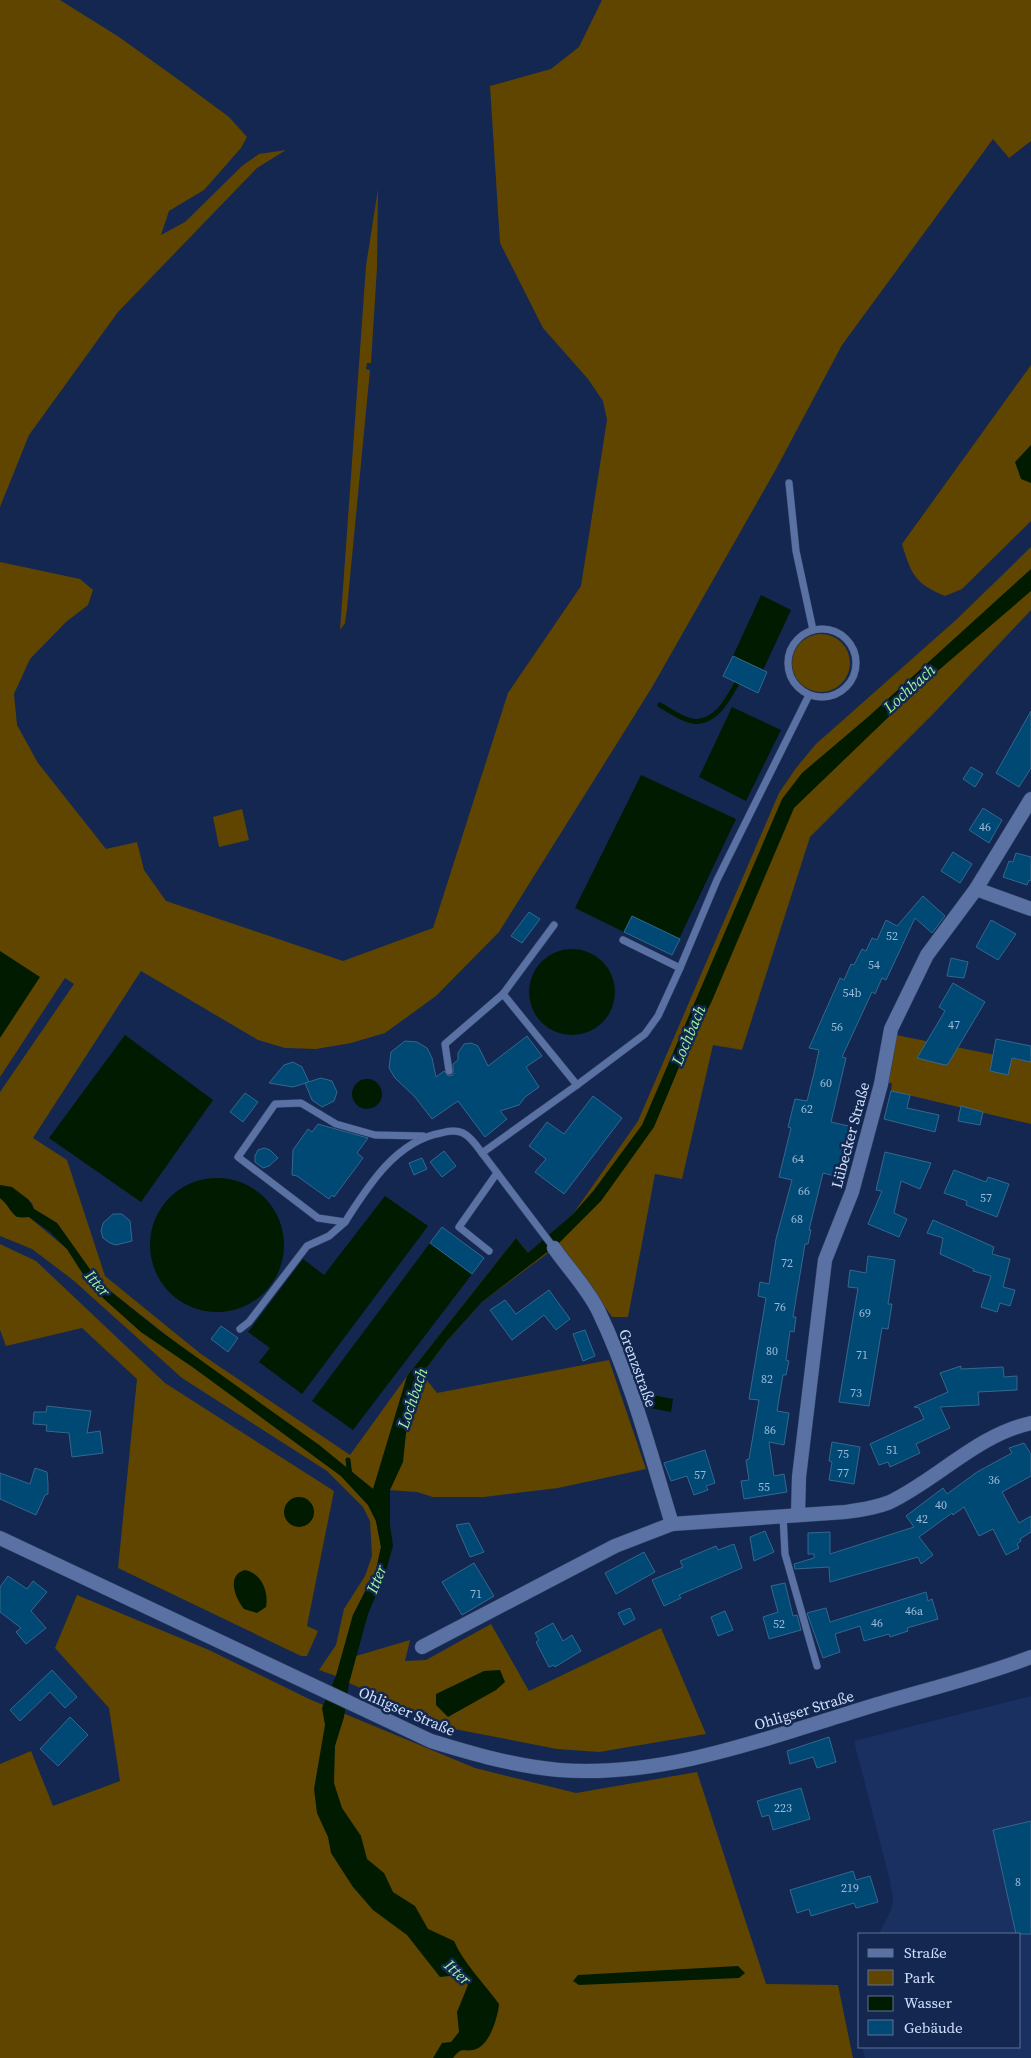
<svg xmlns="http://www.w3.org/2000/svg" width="1031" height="2058" viewBox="0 0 1031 2058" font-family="'Source Serif 4',serif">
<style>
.built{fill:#193060}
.green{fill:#5f4500}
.water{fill:#001b00}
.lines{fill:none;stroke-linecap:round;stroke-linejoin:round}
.stream{stroke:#001b00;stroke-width:5}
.building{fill:#004974;stroke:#35678d}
.service-casing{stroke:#334065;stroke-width:8}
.minor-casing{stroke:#334065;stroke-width:15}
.secondary-casing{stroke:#334065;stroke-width:15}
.service{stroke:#5a72a3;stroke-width:7}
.minor{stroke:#5a72a3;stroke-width:14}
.secondary{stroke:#5a72a3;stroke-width:14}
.labels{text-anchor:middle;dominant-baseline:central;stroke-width:5;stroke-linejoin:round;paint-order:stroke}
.number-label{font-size:12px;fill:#9dbad9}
.street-label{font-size:15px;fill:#d1e0fb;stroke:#132751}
.water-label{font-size:16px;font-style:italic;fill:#9ff79b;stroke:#132751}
</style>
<rect width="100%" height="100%" fill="#132751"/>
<path class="built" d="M1031,1696V2058H865L862,2047H1020V1934H879L892,1908L893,1900L890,1881L854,1741Z"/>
<g class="green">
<path d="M0,0H60L119,37L183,83L229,117L247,137L241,148L204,190L169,211L161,235L185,222L242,166L259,154L286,150L257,168L118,312L29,435L0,507Z"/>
<path d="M602,0H1031V141L1009,158L993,139L842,345L775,471L651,689L499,932L436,996L385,1033L351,1043L316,1049L285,1048L258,1040L141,971L33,1138L67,1160L105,1276L201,1354L350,1455L407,1376L516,1238L528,1253L540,1243L548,1253L482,1302L446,1342L422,1374L437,1393L609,1360L646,1469L558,1488L484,1497H433L417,1492L373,1489L319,1445L199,1361L99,1282L57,1223L34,1209L32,1203L0,1185V1092L74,984L65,978L0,1077V562L80,579L93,590L88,605L66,622L30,659L14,694L17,725L38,763L106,849L137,842L144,870L166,901L343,961L433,928L508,693L581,586L607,420L603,401L588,379L543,328L500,243L490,86L551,69L579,47Z"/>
<path d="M378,189L377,268L371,363H367L366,369L370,370L347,609L345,623L340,630L366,266Z"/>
<path d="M1031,365V521L962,589L945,596C915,584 911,574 902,544Z"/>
<path d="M1031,547V610L935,712L810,837L742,1050L713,1045L682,1179L655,1174L628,1317H612L552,1233L573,1214L638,1121L779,793L796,768L816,744L957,619Z"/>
<circle cx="821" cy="663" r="29"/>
<path d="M242,809L249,840L219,847L213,817Z"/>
<path d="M896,1035L1031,1062V1124L891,1091L892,1083H887Z"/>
<path d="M0,1198L21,1218L29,1217L67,1249L92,1288L141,1332L194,1368L341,1476L368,1505L376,1521L381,1547L376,1570L353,1615L336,1676L319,1670L336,1645L344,1609L365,1576L372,1556L370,1521L363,1507L327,1471L182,1378L73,1280L32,1249L0,1236Z"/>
<path d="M0,1244L36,1261L165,1383L334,1491L307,1626L318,1631L307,1656H301L118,1568L137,1379L82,1328L6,1346L0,1330Z"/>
<path d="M77,1595L209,1650L309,1699L475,1768L576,1793L697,1772L766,1984L838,1985L853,2058H0V1764L31,1751L53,1806L120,1781L109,1708L55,1648Z"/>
<path d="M491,1624L529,1691L661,1628L706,1734L599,1752L557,1749L449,1728L349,1683L356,1656L410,1640L405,1661L426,1660Z"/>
</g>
<g class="water">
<path d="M1031,445V483L1021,479L1015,462Z"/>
<path d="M1031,569V591L926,681L794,808L711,1003L682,1060L654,1127L601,1201L559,1243L482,1302L446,1342L422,1374L408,1414L403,1462L390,1490V1525L393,1546L385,1574L368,1614L349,1683L344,1717L335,1746L334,1783L342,1808L361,1836L367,1859L384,1873L393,1892L415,1906L428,1929L454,1941C464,1964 484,1983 499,2004C498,2017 489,2048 473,2050C462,2052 462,2046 453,2058H433L442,2043L451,2042L459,2032L457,2012L468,1985L460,1975L440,1977L407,1935L373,1910L353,1887L331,1853L328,1837L317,1813L314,1789L325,1725L322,1708L336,1676L353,1615L376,1570L381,1547L376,1521L368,1505L341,1476L194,1368L141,1332L92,1288L67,1249L50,1232L29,1217H17C9,1211 8,1204 0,1198V1185L12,1187L29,1200L34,1209L57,1223L99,1282L160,1331L319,1445L373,1489L407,1376L516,1238L528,1253L573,1214L594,1190L642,1125L782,799L802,773L868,717Z"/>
<path d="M761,595L791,610L763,670L733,656Z"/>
<path d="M732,707L781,730L746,801L699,777Z"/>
<path d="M641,775L736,819L679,939L632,917L624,932L575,908Z"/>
<circle cx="572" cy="992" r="43"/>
<path d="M0,951L40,977L0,1038Z"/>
<path d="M125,1035L213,1100L141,1202L49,1138Z"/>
<circle cx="367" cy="1094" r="15"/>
<circle cx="217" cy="1245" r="67"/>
<path d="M385,1196L428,1226L302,1394L259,1362L270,1348L248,1332L303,1259L324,1275Z"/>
<path d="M430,1243L472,1274L353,1430L312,1401Z"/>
<path d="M652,1395L673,1399L671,1412L650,1408Z"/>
<circle cx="299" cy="1512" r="15"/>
<path d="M245,1570C261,1573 269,1591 266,1607L257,1613L244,1609C235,1598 226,1575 245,1570Z"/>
<path d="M500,1670L505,1682L496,1690L448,1717L436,1705V1694L484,1671Z"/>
<path d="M738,1966L745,1973L739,1978L579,1985L573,1981L578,1975Z"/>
</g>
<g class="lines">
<g class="stream">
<path d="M660,705C669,710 681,719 692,721C715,725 728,699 737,683"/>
<path d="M348,1460L350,1476"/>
</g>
</g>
<g class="building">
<path d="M733,656L767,672L758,693L723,676Z"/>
<path d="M1031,711V768L1019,787L996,773Z"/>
<path d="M971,767L983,774L975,787L963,779Z"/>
<path d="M983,808L1002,820L989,843L969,830Z"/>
<path d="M953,852L972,864L960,883L941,871Z"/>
<path d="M1016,853L1031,857V881L1029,880L1027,885L1003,877L1009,861L1013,862Z"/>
<path d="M923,896L945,916L932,933L915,918L886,980L882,978L875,994L872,992L842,1057L846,1058L831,1122L853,1127L844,1164H846L843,1178L823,1173L809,1230H811L808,1244H805L793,1317H796L794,1332L790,1331L786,1360L789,1361L786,1375H783L777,1411L789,1413L784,1445L769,1442L774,1476L784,1474L787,1492L744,1499L741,1481L749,1480L746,1460L749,1459L759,1400L749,1399L766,1298L758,1296L760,1282L769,1284L776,1239L792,1180L779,1177L791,1128L788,1127L795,1099L807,1101L814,1073L819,1050L809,1048L840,978L844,980L851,964L854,965L862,949L866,951L872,938L877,940L886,920L897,926Z"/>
<path d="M529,912L540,919L522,943L511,936Z"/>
<path d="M632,916L680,939L672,955L624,932Z"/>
<path d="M991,920L1016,934L998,960L976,947Z"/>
<path d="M951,958L968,962L964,978L947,976Z"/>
<path d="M953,983L985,1002L948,1064L945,1065L917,1058L945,1011L939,1007Z"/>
<path d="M527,1036L542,1056L526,1067L539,1087L525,1097L519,1105L500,1111L507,1119L485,1137L458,1101L432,1119L415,1097L395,1078L389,1068L391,1052L405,1041L417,1042L427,1048L432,1058L436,1077L444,1071L448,1076L453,1075V1064L458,1060V1053L464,1044L471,1043L478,1046L488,1066Z"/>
<path d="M996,1039L1031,1046V1062L1012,1058L1008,1075L990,1071Z"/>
<path d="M293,1062L302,1067L309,1082L293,1087L269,1083L284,1065Z"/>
<path d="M321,1078L332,1081L337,1092L334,1101L322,1107L312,1100L305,1083Z"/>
<path d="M891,1091L910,1095L907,1108L939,1115L935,1132L884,1119Z"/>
<path d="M245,1093L258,1102L243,1122L230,1112Z"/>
<path d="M593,1096L622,1118L564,1194L535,1172L546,1159L529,1146L547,1122L564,1134Z"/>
<path d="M961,1106L983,1112L980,1125L958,1121Z"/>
<path d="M318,1124L368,1138L357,1153L363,1158L334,1197L332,1195L329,1199L297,1176L292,1175L293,1150L308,1129L312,1132Z"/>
<path d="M264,1148L270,1150L278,1158L269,1166L263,1168L255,1162V1156L258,1150Z"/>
<path d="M444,1151L456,1166L442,1177L430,1162Z"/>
<path d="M885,1152L931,1163L920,1189L901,1181L894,1213L907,1219L899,1237L868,1224L882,1191L876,1190Z"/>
<path d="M422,1158L427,1169L414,1175L409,1163Z"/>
<path d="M954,1170L986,1182L988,1177L1009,1184L997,1217L966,1205L967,1201L944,1193Z"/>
<path d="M113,1214H122L130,1221L132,1241L116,1245L110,1243L103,1238L101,1231L103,1223Z"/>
<path d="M933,1220L994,1247L992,1254L1010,1259L1003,1287L1015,1290L1010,1306L1000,1303L997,1312L981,1307L991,1276L973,1271L974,1269L940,1254L943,1238L927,1233Z"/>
<path d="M442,1227L484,1258L472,1274L430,1243Z"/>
<path d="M868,1256L895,1260L888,1304H892L888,1329L882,1328L869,1406L839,1402L858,1288L848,1287L850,1270L866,1273Z"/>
<path d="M549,1290L570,1319L556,1330L544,1315L512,1340L490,1310L505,1300L516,1314Z"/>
<path d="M221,1326L238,1338L228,1352L211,1339Z"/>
<path d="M585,1330L595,1356L583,1361L573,1334Z"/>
<path d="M961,1366V1369L1003,1367L1004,1377L1017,1376V1390L978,1392L979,1405L940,1407L950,1428L916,1444L920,1453L890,1467L888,1462L879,1465L870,1444L924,1419L919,1408L914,1407L948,1392L940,1373Z"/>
<path d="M47,1406L91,1411L87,1433L100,1431L103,1453L72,1457L69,1433L46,1431L47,1425L33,1424L34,1412H46Z"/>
<path d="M832,1442L860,1447L854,1484L829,1480L832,1462L829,1461Z"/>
<path d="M1024,1443L1031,1454V1476L1002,1492L1019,1523L1031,1516V1532L1020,1539L1021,1541L1017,1544L1019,1548L1006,1555L993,1529L979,1536L964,1507L953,1515L952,1513L919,1537L933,1555L921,1564L918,1557L830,1582L829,1567L795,1569L794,1564L814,1558V1554H808V1533L830,1532V1554L914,1527L906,1516L943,1488L947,1494L977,1472L1012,1453L1009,1448Z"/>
<path d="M705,1450L715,1483L706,1486L708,1490L694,1495L687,1476L671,1481L664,1463Z"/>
<path d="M35,1468L47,1472L48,1483V1494L45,1495L36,1515L0,1499V1473L30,1484Z"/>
<path d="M469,1523L484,1552L470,1557L456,1525Z"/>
<path d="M765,1531L774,1552L754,1561L750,1537Z"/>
<path d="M734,1544L742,1568L679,1595L681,1598L664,1606L652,1580L683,1567L680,1561L716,1546L718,1550Z"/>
<path d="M644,1552L655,1572L616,1594L605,1573Z"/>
<path d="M474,1563L494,1596L462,1615L442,1582Z"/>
<path d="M8,1576L27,1589L33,1581L47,1592L31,1611L46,1628L26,1644L16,1632L21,1628L0,1612V1587Z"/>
<path d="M785,1583L793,1616L797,1615L801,1630L769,1639L763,1617L778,1612L771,1586Z"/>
<path d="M926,1592L928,1601L932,1599L938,1619L907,1628L908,1631L890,1637L889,1634L864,1641L860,1626L835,1634L840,1652L823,1658L807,1613L826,1608L830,1622Z"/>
<path d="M630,1608L635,1619L624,1625L618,1613Z"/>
<path d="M725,1611L733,1630L718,1636L711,1617Z"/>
<path d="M553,1623L563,1641L572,1635L581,1651L555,1667L554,1665L549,1667L536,1642L539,1640L535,1633Z"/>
<path d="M52,1670L77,1697L65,1708L50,1692L20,1721L10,1710Z"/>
<path d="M70,1717L88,1735L58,1766L40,1749Z"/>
<path d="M829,1737L836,1762L817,1768L813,1757L790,1764L787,1751Z"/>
<path d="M801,1788L810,1819L773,1830L769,1815L762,1817L757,1801Z"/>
<path d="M1031,1821V1934H1016L993,1830Z"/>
<path d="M853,1871L856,1880L870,1876L878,1902L856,1908L854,1903L811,1916L809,1909L797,1913L790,1890Z"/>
</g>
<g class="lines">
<defs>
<g id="service">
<path d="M789,483L796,551L813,630"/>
<circle cx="822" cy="663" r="34"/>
<path d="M680,968L717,880L809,695"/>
<path d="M503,994L554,925"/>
<path d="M449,1071L445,1044L503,994L577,1085L482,1153L554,1248"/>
<path d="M577,1085L645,1034L658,1016L680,968L623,940"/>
<path d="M423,1136L375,1135L336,1124L301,1103L275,1104L238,1157L318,1218L345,1222C368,1186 396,1141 441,1133C448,1131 456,1130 463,1133C471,1137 477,1146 482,1153"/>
<path d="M489,1251L459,1227L497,1173"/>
<path d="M240,1329L249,1322L307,1246L329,1236L345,1222"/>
<path d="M783,1516L785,1554L817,1666"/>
</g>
<g id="minor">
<path d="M976,889L1031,909"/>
<path d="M554,1248C568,1268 587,1288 598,1310C631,1378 650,1452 672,1524"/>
<path d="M798,1515L799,1477L825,1260L852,1192L881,1084L891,1029L927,955L976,889L1031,799"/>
<path d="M422,1647L615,1546L672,1524L845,1512C860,1510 876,1508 890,1502C938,1479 977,1435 1031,1423"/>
</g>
<path id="secondary" d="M0,1538L431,1741C473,1754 515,1766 559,1770C664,1778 767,1738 865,1708C920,1691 977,1678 1031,1657"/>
</defs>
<use href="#service" class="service-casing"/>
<use href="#minor" class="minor-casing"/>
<use href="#secondary" class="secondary-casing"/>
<use href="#service" class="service"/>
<use href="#minor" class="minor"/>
<use href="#secondary" class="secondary"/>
</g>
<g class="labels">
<g class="number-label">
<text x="985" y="827">46</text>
<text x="892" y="936">52</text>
<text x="874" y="965">54</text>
<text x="852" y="993">54b</text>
<text x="954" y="1025">47</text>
<text x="837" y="1027">56</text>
<text x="826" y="1083">60</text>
<text x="807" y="1109">62</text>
<text x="798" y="1159">64</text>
<text x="804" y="1191">66</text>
<text x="986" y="1198">57</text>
<text x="797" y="1219">68</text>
<text x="787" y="1263">72</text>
<text x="780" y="1307">76</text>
<text x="865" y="1313">69</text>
<text x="772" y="1351">80</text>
<text x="862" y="1355">71</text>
<text x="767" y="1379">82</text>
<text x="856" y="1393">73</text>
<text x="770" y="1430">86</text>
<text x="892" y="1450">51</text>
<text x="843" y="1454">75</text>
<text x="843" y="1473">77</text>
<text x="700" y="1475">57</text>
<text x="994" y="1480">36</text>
<text x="764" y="1487">55</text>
<text x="941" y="1505">40</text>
<text x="922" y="1519">42</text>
<text x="476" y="1594">71</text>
<text x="914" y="1611">46a</text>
<text x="877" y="1623">46</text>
<text x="779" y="1624">52</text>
<text x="783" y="1808">223</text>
<text x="1018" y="1882">8</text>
<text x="850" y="1888">219</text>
</g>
<g class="street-label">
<text transform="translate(850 1135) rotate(-75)">Lübecker Straße</text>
<text transform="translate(638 1368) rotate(70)">Grenzstraße</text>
<text transform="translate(804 1710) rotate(-17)">Ohligser Straße</text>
<text transform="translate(407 1711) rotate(23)">Ohligser Straße</text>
</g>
<g class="water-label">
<text transform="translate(909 688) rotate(-42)">Lochbach</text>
<text transform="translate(688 1035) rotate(-67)">Lochbach</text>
<text transform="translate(98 1283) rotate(48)">Itter</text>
<text transform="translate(412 1398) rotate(-71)">Lochbach</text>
<text transform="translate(376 1579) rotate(-68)">Itter</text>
<text transform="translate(458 1972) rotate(42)">Itter</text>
</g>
</g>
<rect x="858" y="1933" width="162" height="115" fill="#132751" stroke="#5f7195"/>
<rect x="868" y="1949" width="25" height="8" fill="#5a72a3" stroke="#5f7195"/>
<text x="904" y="1958" font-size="15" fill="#d1e0fb">Straße</text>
<rect x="868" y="1970" width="25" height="15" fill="#5f4500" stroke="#5f7195"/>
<text x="904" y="1983" font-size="15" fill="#d1e0fb">Park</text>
<rect x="868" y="1996" width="25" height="15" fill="#001b00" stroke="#5f7195"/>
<text x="904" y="2008" font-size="15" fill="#d1e0fb">Wasser</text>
<rect x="868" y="2020" width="25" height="15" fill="#004974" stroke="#5f7195"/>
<text x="904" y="2033" font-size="15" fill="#d1e0fb">Gebäude</text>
</svg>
